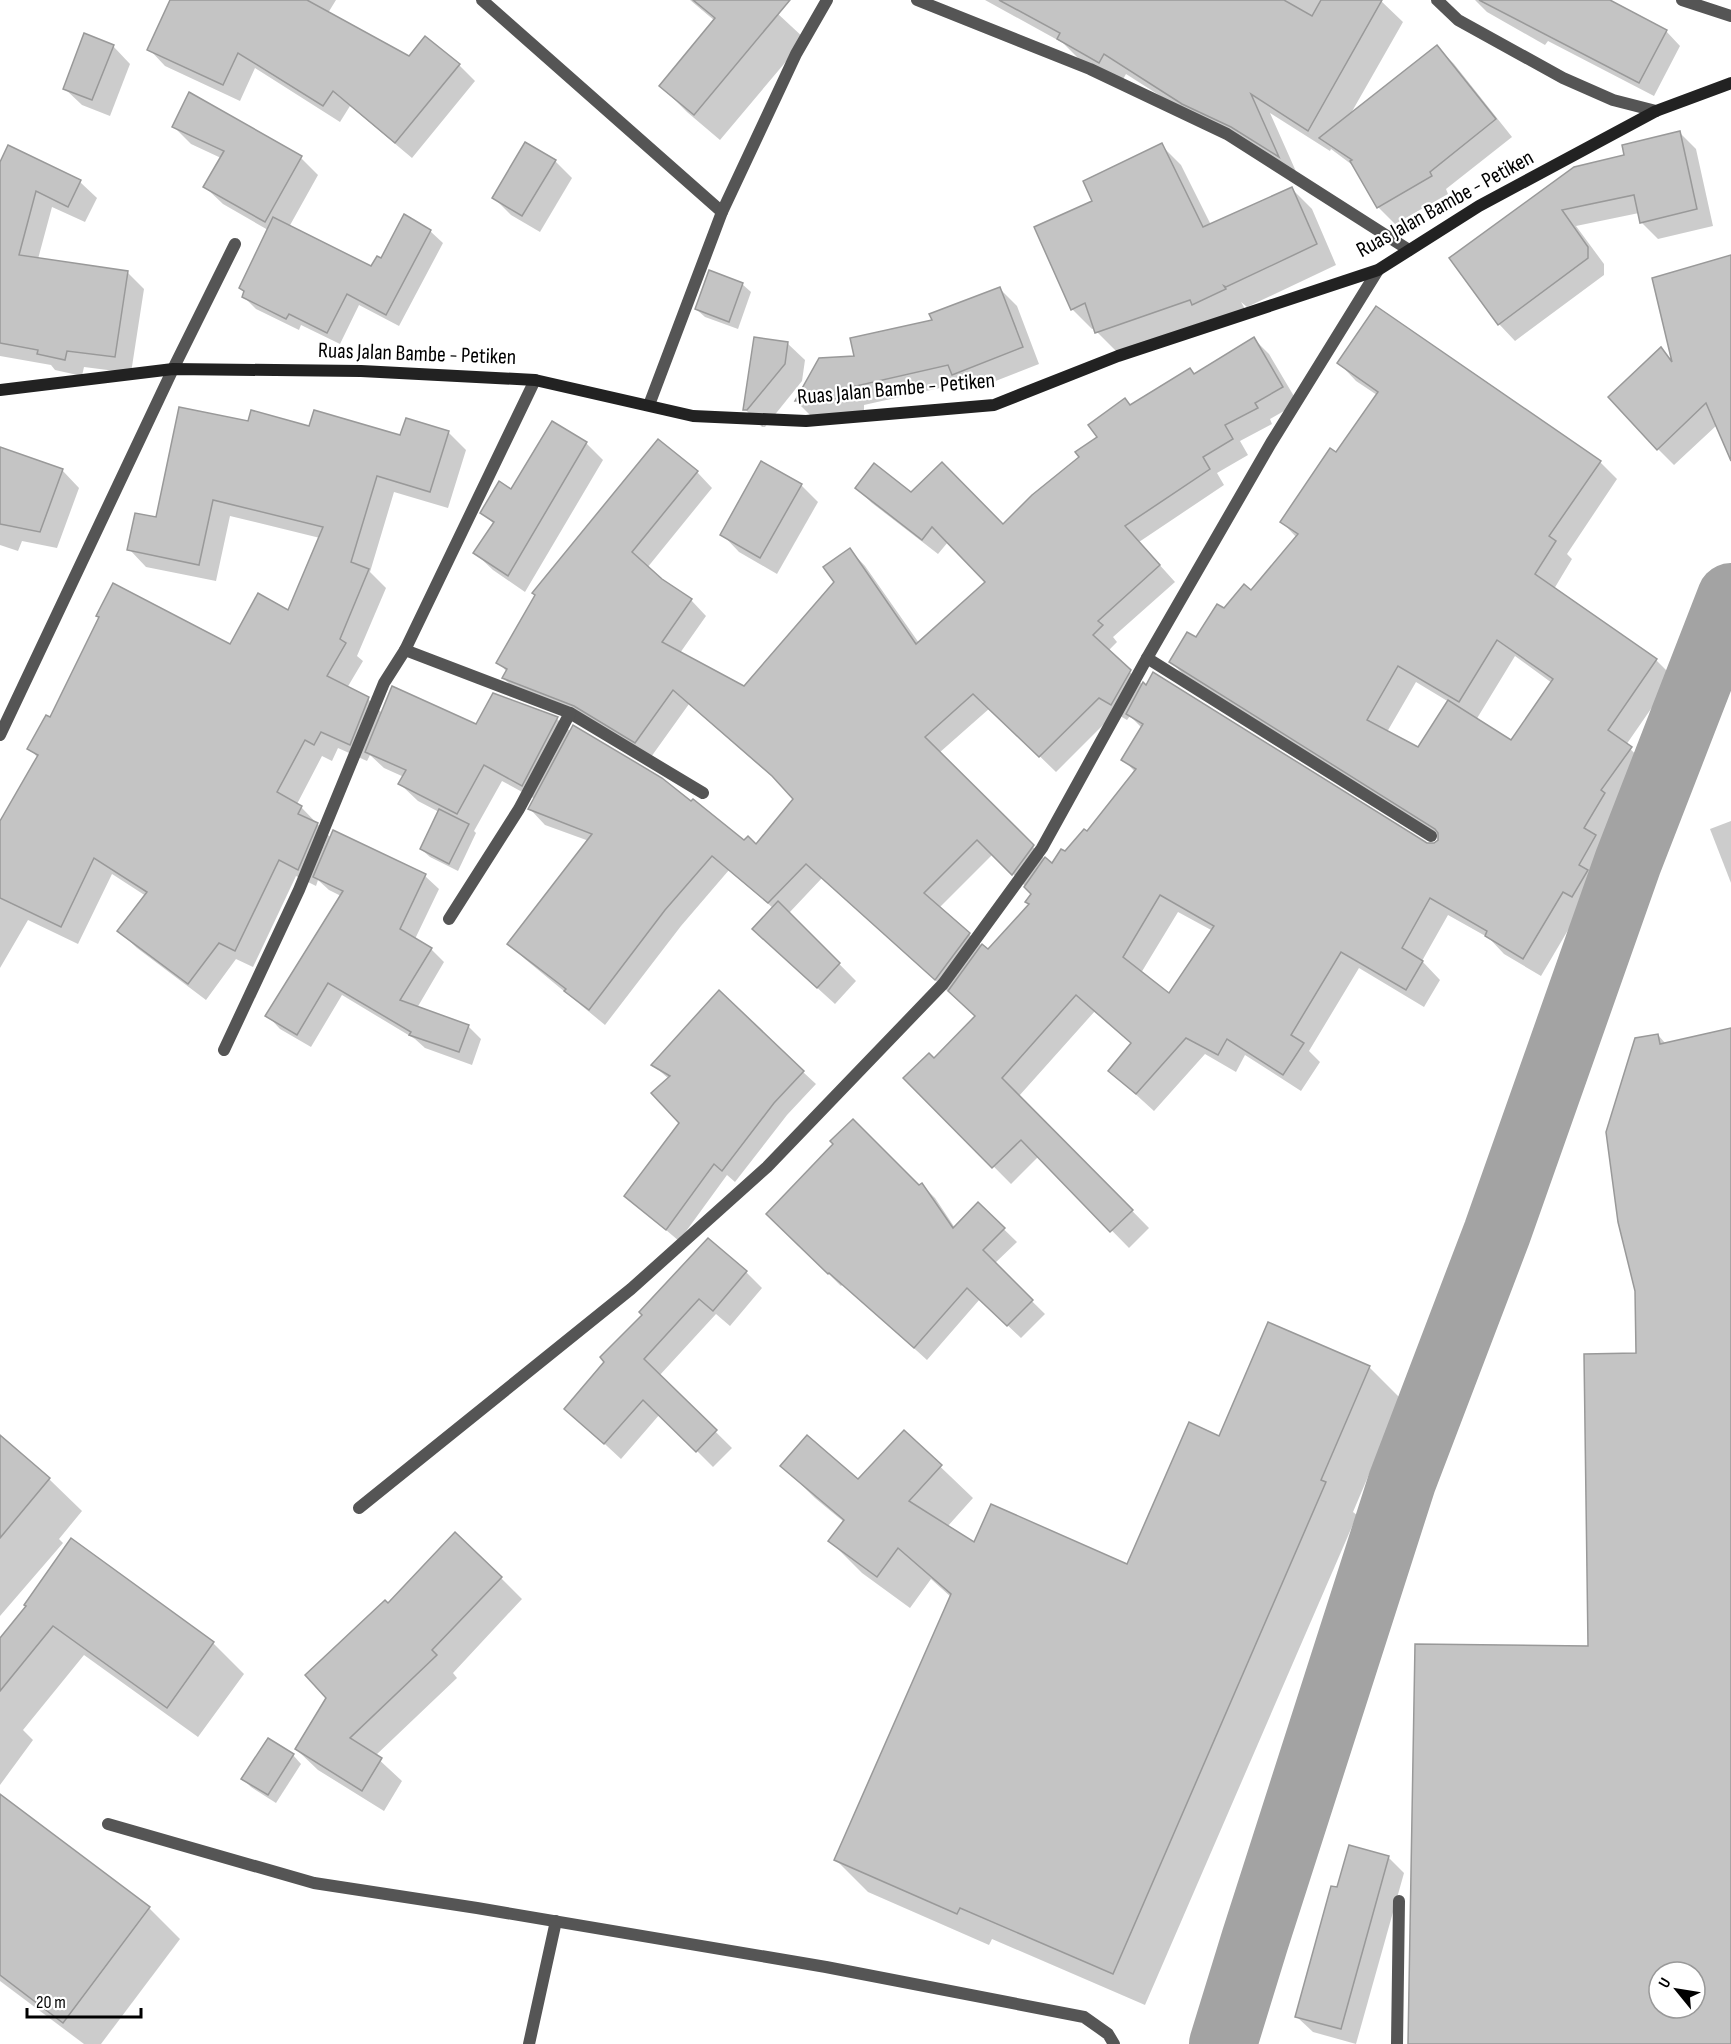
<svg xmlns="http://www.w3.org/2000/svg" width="1731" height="2044" viewBox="0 0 1731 2044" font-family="'Sofia Sans Condensed',sans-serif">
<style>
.shadow{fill:#0003;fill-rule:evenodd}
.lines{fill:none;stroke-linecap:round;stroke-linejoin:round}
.river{stroke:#a3a3a3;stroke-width:68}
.building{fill:#c4c4c4;stroke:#999;stroke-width:1.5;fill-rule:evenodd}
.lane{stroke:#555;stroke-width:12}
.street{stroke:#555;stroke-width:12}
.secondary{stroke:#222;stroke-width:12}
.labels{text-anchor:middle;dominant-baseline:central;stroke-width:4.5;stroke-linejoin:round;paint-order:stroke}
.street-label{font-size:22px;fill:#000;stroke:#fff}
</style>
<rect width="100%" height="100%" fill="#fff"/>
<g class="shadow">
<path d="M172,0H336L328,13L410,58L459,65L475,81L412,158L350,106L340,122L255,68L240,101L165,66L149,49Z"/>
<path d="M690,0H763L805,39L720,140L687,112L661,86L715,21Z"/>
<path d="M985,0H1380L1403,22L1350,115L1437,47L1454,64L1512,137L1446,189L1448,194L1395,224L1378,207L1355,167L1331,149L1330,151L1270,113L1298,176L1206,125L1126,74L1121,83L1080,60L1063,43Z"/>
<path d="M1475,0H1607L1666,31L1680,46L1654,96L1548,41L1545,45L1487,12Z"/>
<path d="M113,46L130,64L110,116L82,105L64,88Z"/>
<path d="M174,127L301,158L318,175L289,227L372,268L382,260L430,231L443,243L399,326L359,305L340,344L301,325L299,330L256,309L244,297L245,293L241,288L268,230L223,204L205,187L221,158L191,144Z"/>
<path d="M1680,133L1696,149L1713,226L1658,239L1641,222L1639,213L1576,226L1604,264V275L1515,341L1499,324L1451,258Z"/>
<path d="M1161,145L1181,165L1211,225L1292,189L1312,209L1336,265L1247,307L1241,302L1245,309L1214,324L1209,320L1117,352L1097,332L1095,328L1092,329L1072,309L1094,202Z"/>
<path d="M9,147L80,182L97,198L85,222L52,207L38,259L128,273L144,289L131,373L84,367L82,376L55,370L51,365L0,356V165Z"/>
<path d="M555,161L572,178L540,232L511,215L494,198Z"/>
<path d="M1731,260V457L1717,425L1674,465L1658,449L1661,350L1673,362Z"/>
<path d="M742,284L751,292L738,329L705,317L696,309Z"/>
<path d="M1000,289L1017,306L1039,364L970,391L962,383L864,405V415L813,418L796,401L820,360L856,358Z"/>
<path d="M1254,339L1269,354L1298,403L1270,419L1272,424L1240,441L1248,455L1217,473L1224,485L1139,542L1175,582L1113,637L1117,642L1108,651L1143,685L1426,844L1435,845L1440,841V837L1188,679L1171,662L1197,639L1225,610L1251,592L1297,538L1282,522L1337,454L1377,395L1356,381L1339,363L1600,462L1617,479L1567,554L1572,559L1554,589L1656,660L1673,677L1626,745L1648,766L1618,808L1622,811L1602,843L1613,854L1597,881L1604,889L1590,913L1581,908L1541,976L1504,954L1489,938L1448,915L1422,961L1440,980L1424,1007L1359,968L1309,1051L1320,1062L1301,1091L1245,1055L1236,1072L1205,1054L1154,1111L1110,1071L1132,1044L1095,1011L1019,1096L1149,1228L1129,1248L1039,1156L1011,1184L906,1078L934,1060L976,1017L822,878L789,913L856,981L835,1004L771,946L773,908L729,870L681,926L605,1025L525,959L509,943L589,841L545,825L530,809L535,799L502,781L474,831L476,833L458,871L430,857L421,849L439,812L418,801L400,784L404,777L384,768L370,755L367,761L338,748L332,761L322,756L297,804L301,807L331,838L333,832L425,876L439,889L415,939L431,949L444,962L417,1008L468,1026L481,1039L472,1065L425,1048L415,1039L342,995L311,1047L280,1029L267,1015L341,896L329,890L318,880L316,886L296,876L253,967L236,959L206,1000L137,948L119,931L146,896L112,874L78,944L28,920L0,968V831L38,758L29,748L50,719L231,646L289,612L320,538L230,516L216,581L146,567L129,549L249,423L401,437L448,432L466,450L448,508L394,492L370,572L386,588L357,656L363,661L347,688L368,699L382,713L476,725L494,694L557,719L571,732L745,842L756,846L795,799L784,787L689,704L651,757L519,693L503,678L507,672L498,662L697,472L712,488L647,568L691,600L706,616L680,653L744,688L836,582L850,550L865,566L919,643L987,582L948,542L938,554L872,503L856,488L912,494L1003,526L1081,458L1131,406L1190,370L1195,375ZM1515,656L1552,683L1512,742L1476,720ZM1416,682L1449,702L1418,749L1387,732ZM990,708L1056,772L1115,713L1127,720L1130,716L1142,728L1123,759L1135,772L1087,834L1052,866L939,753ZM993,854L1033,894L1030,905L988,951L939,908ZM1178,912L1213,931L1169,995L1141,973Z"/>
<path d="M787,343L805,360L802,381L765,427H762L745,409Z"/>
<path d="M586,443L603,460L525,592L493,570L475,553L494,524L482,512Z"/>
<path d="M0,448L62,470L79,488L57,548L22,541L18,551L0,545Z"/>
<path d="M801,485L818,502L777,574L739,552L722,534Z"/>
<path d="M1731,821V883L1710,829Z"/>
<path d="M1731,1030V2044H1410L1589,1647L1637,1355L1658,1035L1666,1044ZM1659,1972H1695V2008H1659Z"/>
<path d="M653,1065L803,1072L816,1084L787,1115L735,1182L727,1175L679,1241L626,1196L681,1123L669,1079Z"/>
<path d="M922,1185L935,1198L955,1228L978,1204L1017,1242L994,1264L1045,1314L1021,1338L980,1299L927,1360L843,1284L841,1286L768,1214L919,1187Z"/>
<path d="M746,1272L762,1288L730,1326L716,1314L659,1376L732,1448L713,1467L660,1414L621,1459L566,1408L644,1315Z"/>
<path d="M1369,1367L1401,1399L1353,1512L1357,1515L1145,2005L992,1939L989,1945L868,1892L836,1860L951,1597L931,1579L910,1608L862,1573L830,1541L844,1522L815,1498L782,1466L859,1481L904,1432L973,1498L947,1527L975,1544L1128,1566L1220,1438Z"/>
<path d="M0,1437L49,1479L82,1511L59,1539L63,1543L0,1616Z"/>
<path d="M72,1540L213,1643L244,1674L198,1737L84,1655L23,1730L33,1740L0,1785V1641L28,1607Z"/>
<path d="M501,1578L522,1599L453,1673L457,1678L375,1756L402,1781L384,1811L318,1770L296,1749L388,1605Z"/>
<path d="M293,1755L301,1764L276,1803L251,1787L243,1779Z"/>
<path d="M0,1796L149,1908L180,1939L101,2044H84L0,1981Z"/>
<path d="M1388,1857L1404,1873L1356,2044L1313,2032L1297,2017L1338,1889Z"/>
</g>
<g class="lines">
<path class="river" d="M1223,2044L1255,1940L1402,1482L1497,1233L1628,862L1731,597"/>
</g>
<g class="building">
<path d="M170,0H307L409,56L425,36L460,64L395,143L333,91L323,106L238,53L223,85L147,50Z"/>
<path d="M693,0H790L694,115L659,86L715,18Z"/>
<path d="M999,0H1284L1312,16L1321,0H1382L1308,131L1251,94L1279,157L1231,127L1182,104L1104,54L1099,63L1057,39L1060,33Z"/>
<path d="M1479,0H1610L1667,30L1639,83Z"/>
<path d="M84,33L114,45L92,100L63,89Z"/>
<path d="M1437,45L1496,119L1430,172L1432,176L1377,208L1350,161L1352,160L1319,138Z"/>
<path d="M189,92L302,156L265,222L203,187L224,151L172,127Z"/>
<path d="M1680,131L1697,209L1640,223L1634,195L1562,210L1588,247V258L1498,325L1449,258L1574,167L1624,155L1622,145Z"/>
<path d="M525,142L556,160L522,216L492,198Z"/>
<path d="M1162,143L1203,227L1292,187L1317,244L1226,287L1224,286L1226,289L1192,305L1190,300L1095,333L1085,303L1071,310L1034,227L1092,201L1083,181Z"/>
<path d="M8,145L81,180L68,207L36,191L19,255L128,271L115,357L67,351L65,360L37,354L38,350L0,343V162Z"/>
<path d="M404,214L431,230L386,315L347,294L327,333L289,314L286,319L242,297L244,291L239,288L273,217L371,266L377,256L381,258Z"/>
<path d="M1731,255V461L1706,403L1657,450L1608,397L1661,347L1672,362L1652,278Z"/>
<path d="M709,270L743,283L729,322L695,309Z"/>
<path d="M1000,287L1023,347L952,375L948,365L847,388V398L795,401L819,358L854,356L850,338L932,320L929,314Z"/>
<path d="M1376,306L1601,461L1549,536L1556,541L1535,574L1657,659L1608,730L1632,747L1601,790L1605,793L1584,828L1596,835L1579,865L1588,870L1572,897L1563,892L1523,959L1485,936L1487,931L1430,898L1402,948L1423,961L1406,990L1341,952L1291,1035L1304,1043L1283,1075L1227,1039L1218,1055L1186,1038L1136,1094L1108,1071L1131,1043L1076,995L1002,1078L1133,1210L1110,1232L1021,1140L992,1168L903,1078L929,1053L934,1058L975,1016L948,991L982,944L988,949L1029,904L1025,902L1031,894L1024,887L1045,857L1052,863L1061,849L1065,851L1084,829L1087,831L1136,769L1121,760L1143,724L1126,714L1143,682L1146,685L1153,672L1427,843H1434L1438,840V833L1435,829L1169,662L1187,632L1196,637L1217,604L1224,608L1244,584L1251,590L1298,534L1280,522L1330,448L1336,452L1378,392L1337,363ZM1497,640L1553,679L1511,740L1448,700L1418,747L1367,720L1398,666L1459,702ZM1160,895L1214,926L1169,993L1123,957Z"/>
<path d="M754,337L788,342L785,364L747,410H743Z"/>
<path d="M1254,337L1283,387L1255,403L1258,408L1225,425L1233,439L1203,457L1210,469L1125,526L1160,565L1098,621L1103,625L1093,635L1131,670L1111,705L1099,698L1039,757L973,694L925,737L1034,845L1012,875L977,840L924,893L970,933L935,980L806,864L768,903L712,856L665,910L589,1010L564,991L566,989L507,944L592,834L528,809L573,725L662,778L691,801L693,799L744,840L748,836L756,844L793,799L772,776L673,690L635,743L574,706L502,678L507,669L496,663L535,595L532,593L658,439L698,471L632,552L662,579L692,599L662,642L744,686L834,582L823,567L850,548L916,644L985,582L932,527L922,540L855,488L874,463L911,492L942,462L1003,524L1032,495L1079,457L1075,452L1097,437L1088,425L1125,398L1130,405L1190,368L1194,374Z"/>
<path d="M179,407L248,421L251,410L309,426L314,410L400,435L406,418L449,431L430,492L377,476L351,562L369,569L340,639L346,643L327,676L369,697L350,745L321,732L314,745L305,740L277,792L302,806L298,814L318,823L298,870L279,860L235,951L219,943L188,984L117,931L147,892L94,858L61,927L0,898V821L38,755L27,749L46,715L50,717L99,617L96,616L113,583L230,644L258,593L288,610L323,527L213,500L199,565L127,550L135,513L156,517Z"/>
<path d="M552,421L587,442L508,576L473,553L494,522L480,513L499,481L511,489Z"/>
<path d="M0,447L63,469L40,532L0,524Z"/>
<path d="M761,461L802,484L760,558L720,535Z"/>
<path d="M392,686L476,724L493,693L558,717L522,786L484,765L457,814L398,784L406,770L365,752Z"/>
<path d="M439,809L469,824L449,864L420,849Z"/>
<path d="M333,830L426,874L400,929L432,948L400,1000L469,1025L459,1052L409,1035L411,1032L328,983L297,1035L265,1016L343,891L313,877Z"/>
<path d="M778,901L840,963L817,988L752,929Z"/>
<path d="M719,990L804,1071L774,1103L722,1171L714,1164L666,1230L624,1196L679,1123L651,1093L670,1076L651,1065Z"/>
<path d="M1731,1028V2044H1408L1415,1644L1588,1646L1584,1354L1636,1353L1635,1291L1618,1222L1606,1132L1635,1038L1658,1034L1660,1044ZM1659,1972H1695V2008H1659Z"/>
<path d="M853,1119L919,1185L922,1183L953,1228L978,1202L1005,1228L983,1250L1033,1300L1007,1326L967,1288L914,1348L829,1273L828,1274L766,1214L833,1144L830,1141Z"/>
<path d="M708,1238L747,1271L713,1311L699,1299L644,1359L717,1430L696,1452L643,1400L604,1444L564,1409L604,1362L600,1357L642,1315L639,1312Z"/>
<path d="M1268,1322L1370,1366L1321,1480L1326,1482L1113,1974L960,1908L957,1914L834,1860L951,1594L898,1548L877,1577L828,1541L844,1520L780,1466L807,1435L858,1479L904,1430L942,1465L909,1501L974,1542L991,1504L1127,1564L1189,1422L1219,1436Z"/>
<path d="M0,1435L50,1478L0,1538Z"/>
<path d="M455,1532L502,1577L432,1650L437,1655L350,1738L382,1758L362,1791L295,1749L326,1698L305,1675L385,1600L388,1603Z"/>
<path d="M71,1538L214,1642L167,1708L53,1626L0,1691V1638L26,1606L24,1605Z"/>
<path d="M268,1738L294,1754L268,1795L241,1779Z"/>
<path d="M0,1794L150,1907L63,2023L0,1975Z"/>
<path d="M1349,1845L1389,1856L1341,2029L1295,2017L1331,1886L1337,1887Z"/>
</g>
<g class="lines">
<g class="lane">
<path d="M1682,0L1731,16"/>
<path d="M108,1824L314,1883L477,1908L826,1967L1084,2017L1108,2034L1114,2044"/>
<path d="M529,2044L556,1921"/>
<path d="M1397,2044L1399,1901"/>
</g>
<g class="street">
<path d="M482,0L722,212"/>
<path d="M917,0L1090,69L1227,134L1409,250"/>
<path d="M1437,0L1458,20L1563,78L1613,100L1656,111"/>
<path d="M649,405L722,212L796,54L827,0"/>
<path d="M405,650L570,713L703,793"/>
<path d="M1147,658L1431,836"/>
<path d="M0,735L173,369L235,244"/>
<path d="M449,919L519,809L570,713"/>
<path d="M224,1050L299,890L384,683L405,650L535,380"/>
<path d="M359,1508L631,1289L767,1167L943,984L1042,848L1147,658L1271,443L1378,270"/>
</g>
<path class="secondary" d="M0,390L173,369L361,371L535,380L693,416L806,421L994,405L1118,356L1378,270L1479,206L1656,111L1731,83"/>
</g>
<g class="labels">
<g class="street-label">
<text transform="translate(1445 204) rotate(-29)">Ruas Jalan Bambe - Petiken</text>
<text transform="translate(417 354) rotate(2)">Ruas Jalan Bambe - Petiken</text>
<text transform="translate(896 389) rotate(-5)">Ruas Jalan Bambe - Petiken</text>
</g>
</g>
<g transform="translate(1677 1990) rotate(300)"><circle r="28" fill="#ffffff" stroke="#999999" stroke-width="1.5"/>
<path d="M0-4.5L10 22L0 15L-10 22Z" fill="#000000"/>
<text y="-9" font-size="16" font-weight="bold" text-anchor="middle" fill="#000000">U</text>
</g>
<path d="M27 2008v9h114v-9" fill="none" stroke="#000000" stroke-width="3"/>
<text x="36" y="2008" font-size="18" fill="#000000" stroke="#ffffff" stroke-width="4.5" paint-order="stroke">20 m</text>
</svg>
